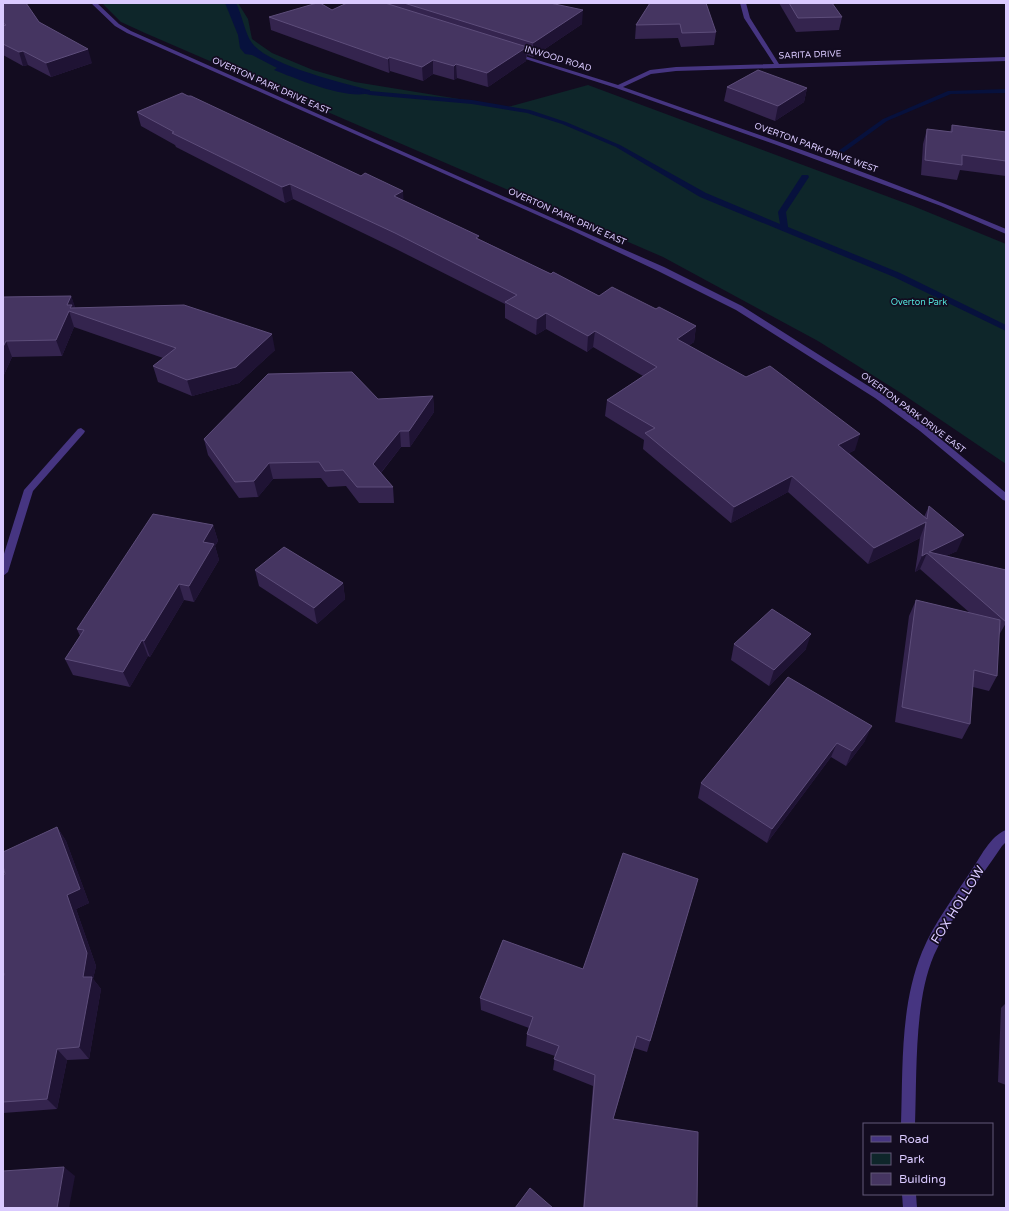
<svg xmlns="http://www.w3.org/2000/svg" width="1009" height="1211" viewBox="0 0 1009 1211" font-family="'Varela Round',sans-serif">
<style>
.green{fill:#0e262a}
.water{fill:#07113d}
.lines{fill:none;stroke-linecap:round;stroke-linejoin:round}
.stream{fill:#07113d;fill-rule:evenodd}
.minor{fill:#463581;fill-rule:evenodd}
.wall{fill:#34244e}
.shaded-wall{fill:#1f1334}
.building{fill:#453561;stroke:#5d4d7a}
.labels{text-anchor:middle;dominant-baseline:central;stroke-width:3.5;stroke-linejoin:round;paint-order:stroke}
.far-street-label{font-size:9px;fill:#dacaff;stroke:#130c20}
.far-park-label{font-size:9px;fill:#52e3da;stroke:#130c20}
.near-street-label{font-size:13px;fill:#dacaff;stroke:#130c20}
</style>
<rect width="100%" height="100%" fill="#130c20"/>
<path class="green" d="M102,3H238L248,19L252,39L272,53L313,70L355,82L508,107L588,85L913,206L1006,244V464L901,393L818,341L663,257L145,33L121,22Z"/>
<path class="water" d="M225,3H236C242,14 245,34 252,43C268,65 343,83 370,90V93C346,100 297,79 274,70L277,68L252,55L245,54L240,48L238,35Z"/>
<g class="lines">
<g class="stream">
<path d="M355,88L370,91L472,100L530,110L566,122L620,145L706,193L780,224L778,212L802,175H808L809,177L786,212L788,227L900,273L1006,325V331L894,277L700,197L616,147L562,124L527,113L472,104L370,95L353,91V89Z"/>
<path d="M1006,89V93L951,94L887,121L840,155H836L834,154L883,119L948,91Z"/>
</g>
<g class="minor">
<path d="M91,3H97L119,24L131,31L575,228L664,267L742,306L881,394L926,427L1006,493V501L1003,500L920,431L875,398L736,310L658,271L571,230L127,33L115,26Z"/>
<path d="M740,3H746L750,18L779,64L1006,57V61L676,71L651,74L623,87C751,132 881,176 1006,229V234L941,206L774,144L616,88L510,54L515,53L618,85L650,70L676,67L774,64L744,18Z"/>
<path d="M81,428L85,431L84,433L33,491L8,572L3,576V557L24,490L78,429Z"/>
<path d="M1006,830V842L1002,846C978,881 952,916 934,955C914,1001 917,1074 915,1124H901C903,1067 900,1006 922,952C934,923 954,897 971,871C980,858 990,836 1006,830Z"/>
<path d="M902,1194H916L917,1208H903Z"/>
</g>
</g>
<g class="wall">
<path d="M3,3L39,22L92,63L51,77L28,65L23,66L3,55Z"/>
<path d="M347,3H550L582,24L533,57L527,55L526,61L488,87L457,78L454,80L433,74L423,81L390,71L389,73L271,30L269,17L332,10Z"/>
<path d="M650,3L716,32L714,45L681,47L678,38L635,39L636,25Z"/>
<path d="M779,3H832L842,17L839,30L796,32Z"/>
<path d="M727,87L807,88L804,102L775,121L724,101Z"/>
<path d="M137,112L404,200L479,239L551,274L599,296L656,309L696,326L694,342L688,346L855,450L849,453L924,517L929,506L957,551L946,556L1006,570V623L999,635L997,676L989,691L973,687L970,724L962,739L895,722L909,616L916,600L970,613L920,569L915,572L920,538L868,564L788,492L731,523L643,449L644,440L605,416L607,400L643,376L593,347L587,352L546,329L536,335L505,318V304L396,249L293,199L285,203L176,147L175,145L141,126Z"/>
<path d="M952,125L1006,132V176L960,170L957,180L921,175L923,144L927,129L950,132Z"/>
<path d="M71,296L75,308L275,350L239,383L192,396L158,382L153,366L163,358L74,327L62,356L12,357L3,377V297Z"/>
<path d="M433,396L434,412L410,447H401L381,473L393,487L394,503H359L346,486L328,487L321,478L273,479L258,497L239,498L208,455L204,439Z"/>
<path d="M213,525L218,541L215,546L219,560L194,602L184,600L150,657L148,656L130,687L73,675L65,659L80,636L77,629Z"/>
<path d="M255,570L343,583L345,599L317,624L259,586Z"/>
<path d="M734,644L806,649L769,686L731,660Z"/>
<path d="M788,677L865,741L846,766L831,757L767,843L698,798L701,783Z"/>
<path d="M57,827L66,841L89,903L76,909L96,966L93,979L101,989L89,1059L67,1060L57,1109L3,1113V979L4,974L5,874Z"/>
<path d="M698,879L647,1052L634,1048L613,1120L697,1208H583L593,1086L553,1070L555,1056L526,1046L527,1034L529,1028L481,1010L480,998L583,969Z"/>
<path d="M1006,1003V1085L998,1082L1001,1008Z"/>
</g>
<g class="shaded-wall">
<path d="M583,10L582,24L533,57V43Z"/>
<path d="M527,47L526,61L488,87L487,73Z"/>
<path d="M88,49L92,63L51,77L46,63Z"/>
<path d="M23,51L28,65L23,66L19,52Z"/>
<path d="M389,57L390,71L389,73L388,59Z"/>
<path d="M433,60V74L423,81L422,67Z"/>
<path d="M456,64L457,78L454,80V66Z"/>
<path d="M807,88L804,102L775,121L778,106Z"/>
<path d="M290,184L293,199L285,203L282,187Z"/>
<path d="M403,191L404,206L394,196Z"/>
<path d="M71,296L77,312L76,313L67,305Z"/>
<path d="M69,311L74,327L62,356L56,340Z"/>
<path d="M546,313V329L536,335L537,319Z"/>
<path d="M696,326L694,342L674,355L677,339Z"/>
<path d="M595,331L593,347L587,352L588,336Z"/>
<path d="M272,334L275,350L239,383L192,396L187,380Z"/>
<path d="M6,341L12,357L3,377V347Z"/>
<path d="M433,396L434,412L410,447L409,431Z"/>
<path d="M400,431L401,447L375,480L373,464Z"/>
<path d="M860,434L855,450L833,461L838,445Z"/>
<path d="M269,463L273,479L258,497L254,481Z"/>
<path d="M792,476L788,492L731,523L734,507Z"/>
<path d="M926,522L920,538L868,564L874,548Z"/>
<path d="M213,525L218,541L215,546L219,560L194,602L189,586L203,542Z"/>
<path d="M964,535L957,551L936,561L929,552Z"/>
<path d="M927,553L920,569L915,572L922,556Z"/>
<path d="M343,583L345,599L317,624L314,608Z"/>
<path d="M179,584L184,600L150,657L144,641Z"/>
<path d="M811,634L806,649L769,686L774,670Z"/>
<path d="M142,640L148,656L130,687L123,672Z"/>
<path d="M872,726L865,741L846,766L852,751Z"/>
<path d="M837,743L831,757L767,843L772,829Z"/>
<path d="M57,827L66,841L89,903L76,909L96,966L93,979L101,989L89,1059L79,1047L83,977L67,895Z"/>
<path d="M637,1036L634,1048L610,1130L613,1119Z"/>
<path d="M57,1049L67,1060L57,1109L47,1099Z"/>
<path d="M64,1167L75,1176L69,1208H57Z"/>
</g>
<g class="building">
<path d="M3,3H26L39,22L88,49L46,63L23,51L19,52L3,44V26L6,25L3,23Z"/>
<path d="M317,3H320L332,10L347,3H385L527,47L487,73L456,64L454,66L433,60L422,67L389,57L388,59L269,17Z"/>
<path d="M404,3H550L583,10L533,43Z"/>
<path d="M650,3H706L716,32L682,33L680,24L636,25Z"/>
<path d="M789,3H832L842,17L798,18Z"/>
<path d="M758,70L807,88L778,106L727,87Z"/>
<path d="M182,93L188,96H191L361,176L365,173L403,191L394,196L479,236L476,238L551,274L553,272L599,296L612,287L656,309L659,307L696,326L677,339L746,377L770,366L860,434L838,445L927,519L929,506L964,535L929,552L1006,570V622L927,553L922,556L926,522L874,548L792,476L734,507L645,433L655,428L607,400L657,367L595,331L588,336L546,313L537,319L505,302L517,295L395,233L290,184L282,187L172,133L174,132L137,112Z"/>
<path d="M952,125L1006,132V161L962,155V165L925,160L927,129L952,132Z"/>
<path d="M71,296L67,305H72L70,308L184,305L272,334L236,367L187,380L153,366L176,348L69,311L56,340L6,341L3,347V297Z"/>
<path d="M352,372L378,399L433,396L409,431H400L373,464L393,487H357L343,470L325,471L319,462L269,463L254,481L235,482L204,439L268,374Z"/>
<path d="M153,514L213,525L203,542L214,544L189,586L179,584L144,641L142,640L123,672L65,659L84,630L77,629Z"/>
<path d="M284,547L343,583L314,608L255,570Z"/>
<path d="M916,600L1000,620L997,676L974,670L970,724L902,707Z"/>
<path d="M772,609L811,634L774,670L734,644Z"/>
<path d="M788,677L872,726L852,751L837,743L772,829L701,783Z"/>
<path d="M57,827L80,889L67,895L87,953L83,977H92L79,1047L57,1049L47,1099L3,1102V979L4,974L3,971V875L5,874L3,866V852Z"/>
<path d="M623,853L698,879L650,1041L637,1036L613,1119L698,1132L697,1208H584L595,1075L554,1059L559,1046L527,1034L533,1017L480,998L503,940L583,969Z"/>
<path d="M64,1167L57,1208H3V1171Z"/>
<path d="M530,1188L553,1208H515Z"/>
</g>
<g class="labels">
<g class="far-street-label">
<text transform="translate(810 55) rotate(-2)">SARITA DRIVE</text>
<text transform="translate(558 59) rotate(17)">INWOOD ROAD</text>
<text transform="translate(271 86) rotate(24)">OVERTON PARK DRIVE EAST</text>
<text transform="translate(816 148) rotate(20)">OVERTON PARK DRIVE WEST</text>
<text transform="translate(567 217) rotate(24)">OVERTON PARK DRIVE EAST</text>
<text transform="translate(913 413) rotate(37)">OVERTON PARK DRIVE EAST</text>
</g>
<g class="far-park-label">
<text x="919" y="302">Overton Park</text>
</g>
<g class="near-street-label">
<text transform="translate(958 905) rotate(-58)">FOX HOLLOW</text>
</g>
</g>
<rect width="1009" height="1211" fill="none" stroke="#dacaff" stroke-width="8"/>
<rect x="863" y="1123" width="130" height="72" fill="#130c20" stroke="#635879"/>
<rect x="871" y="1136" width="20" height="6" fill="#463581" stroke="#635879"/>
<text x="899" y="1143" font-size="12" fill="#dacaff">Road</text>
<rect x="871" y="1153" width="20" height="12" fill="#0e262a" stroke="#635879"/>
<text x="899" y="1163" font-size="12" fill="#dacaff">Park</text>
<rect x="871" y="1173" width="20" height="12" fill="#453561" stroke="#635879"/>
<text x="899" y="1183" font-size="12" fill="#dacaff">Building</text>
</svg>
